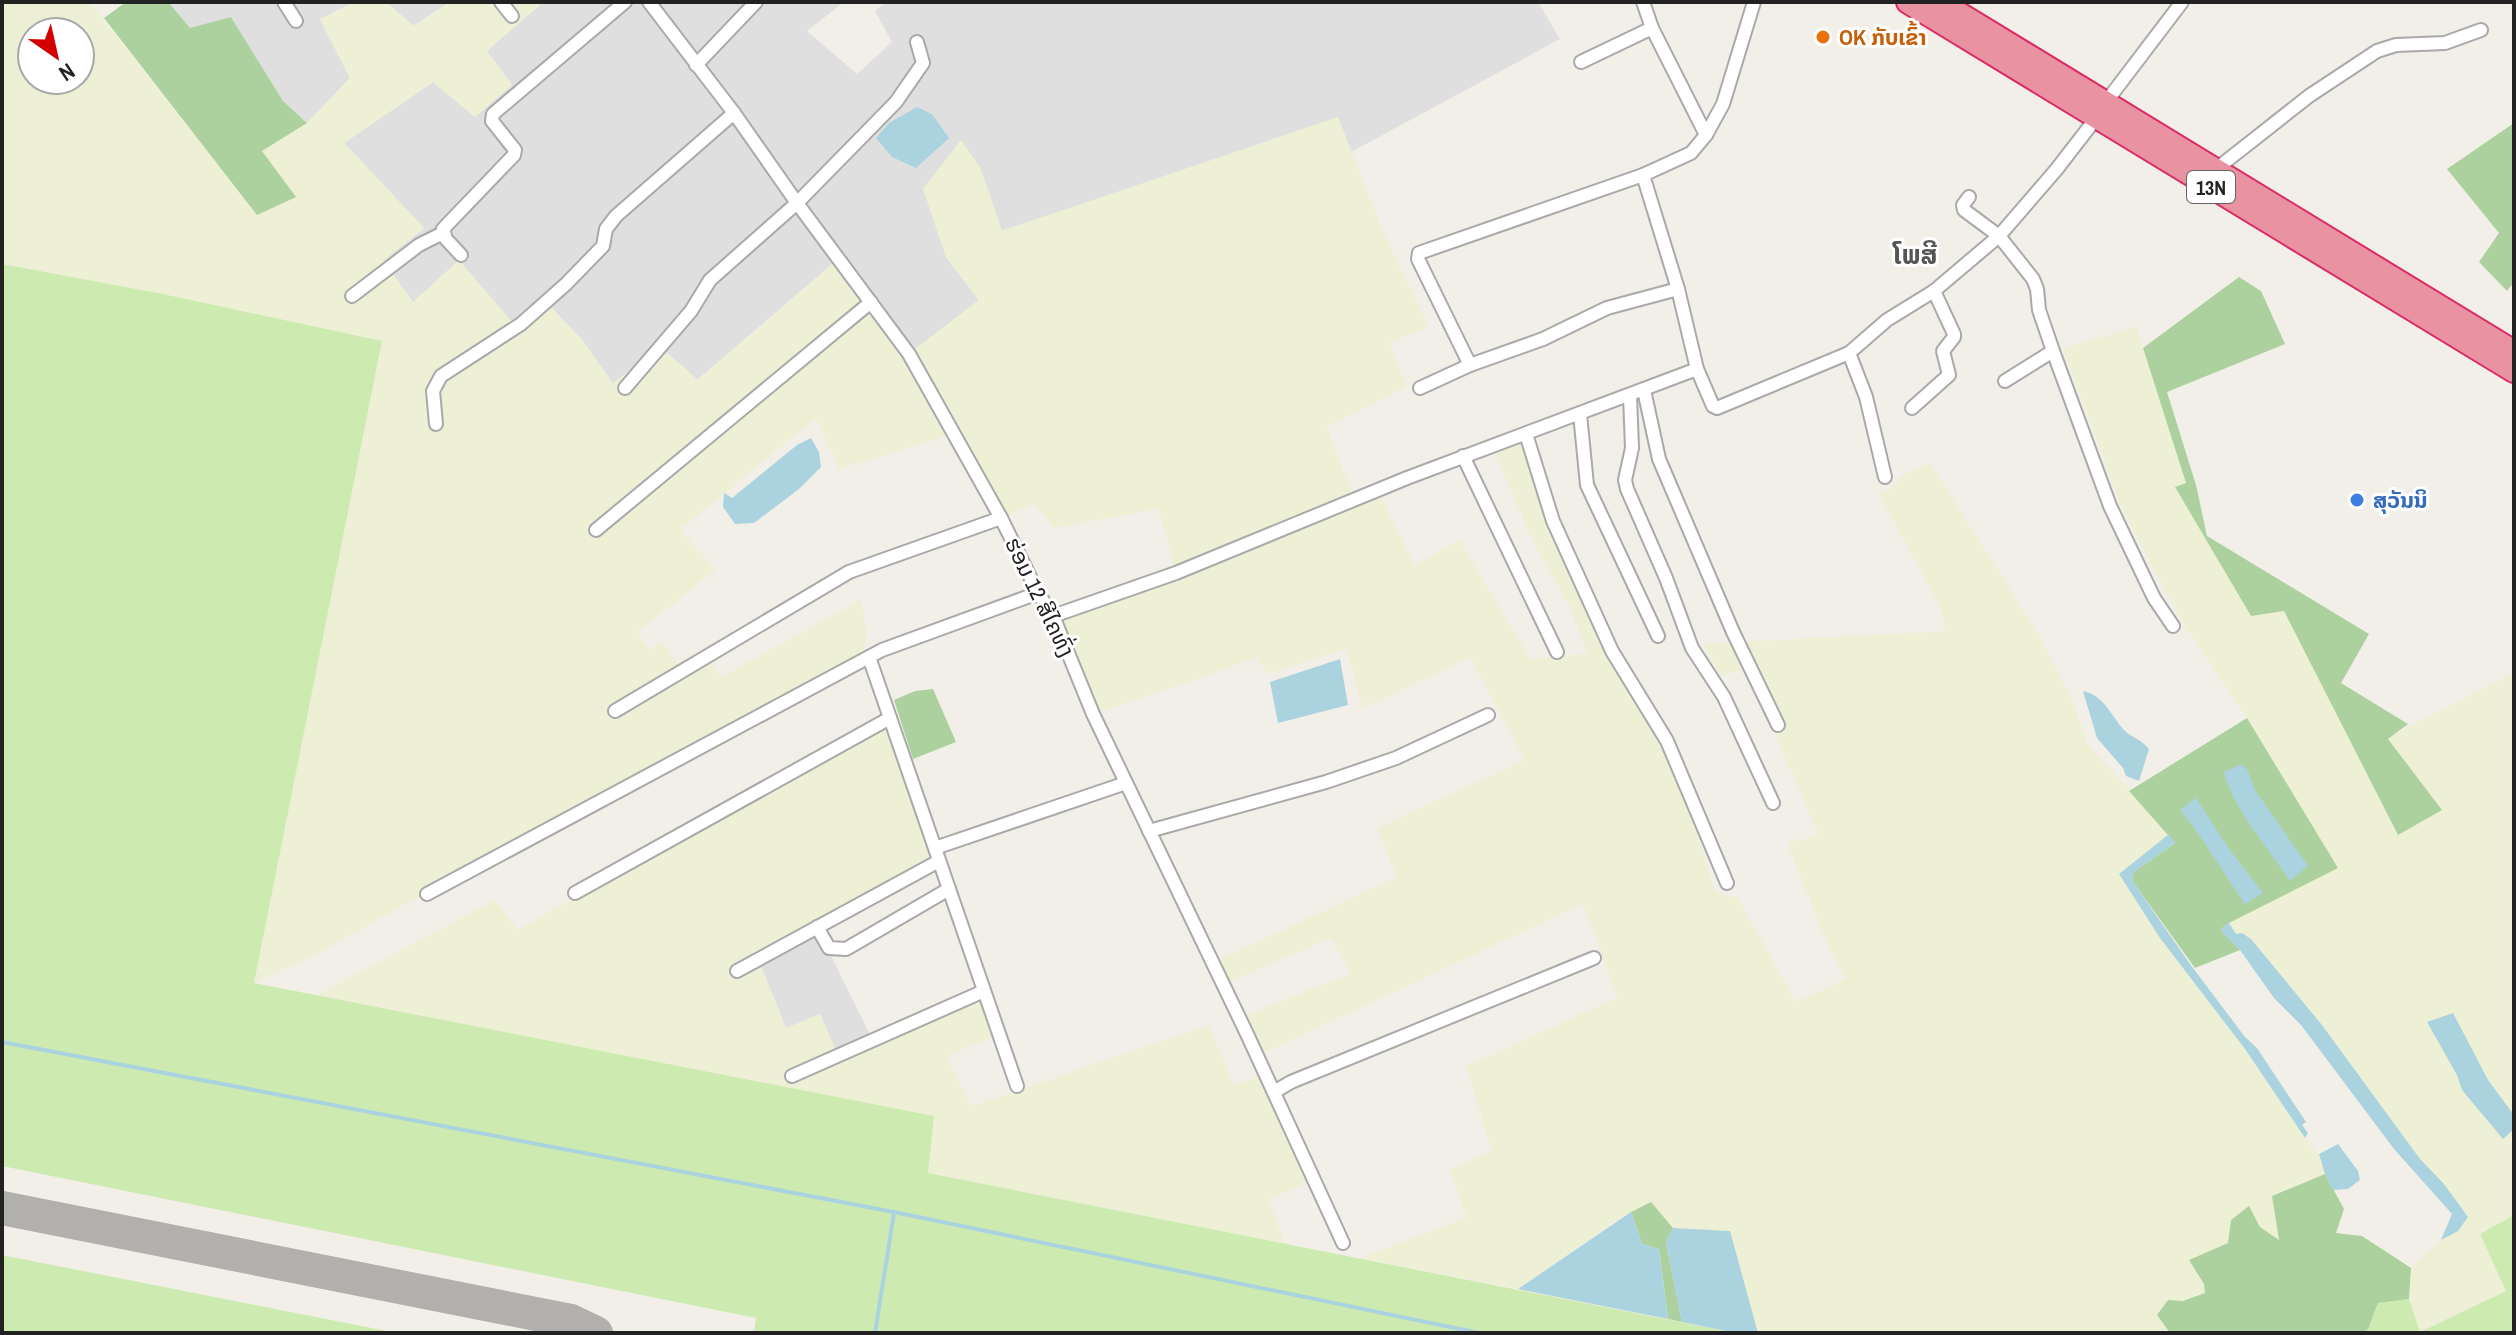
<svg xmlns="http://www.w3.org/2000/svg" width="2516" height="1335" viewBox="0 0 2516 1335" font-family="'Archivo Narrow','Noto Sans Lao',sans-serif">
<style>
.residential{fill:#e0dfdf}
.farmland{fill:#eef0d5;fill-rule:evenodd}
.grass{fill:#cdebb0}
.forest{fill:#add19e}
.water{fill:#aad3df}
.lines{fill:none;stroke-linecap:round;stroke-linejoin:round}
.stream{stroke:#aad3df;stroke-width:4}
.taxiway{stroke:#b1b0ac;stroke-width:34}
.street-casing{stroke:#a9a9a9;stroke-width:16}
.highway-casing{stroke:#dc2a67;stroke-width:26}
.street{stroke:#fff;stroke-width:12}
.highway{stroke:#e892a2;stroke-width:22}
.food-dot{fill:#e8710a;stroke:#fff;stroke-width:3}
.shop-dot{fill:#3f7fe0;stroke:#fff;stroke-width:3}
.labels{text-anchor:middle;dominant-baseline:central;stroke-width:6;stroke-linejoin:round;paint-order:stroke}
.shield{fill:#fff;stroke:#646464;stroke-width:2}
.shield-label{font-size:20px;font-weight:bold;fill:#222}
.food-label{font-size:22px;font-weight:bold;fill:#c56008;stroke:#fff;text-anchor:start}
.shop-label{font-size:22px;font-weight:bold;fill:#366cbe;stroke:#fff;text-anchor:start}
.street-label{font-size:22px;fill:#222;stroke:#fff}
.quarter-label{font-size:26px;font-weight:bold;fill:#555;stroke:#fff}
</style>
<rect width="100%" height="100%" fill="#f2efe9"/>
<g class="residential">
<path d="M168,2H354L320,19L350,78L307,123L283,101L231,17L190,29Z"/>
<path d="M386,2H450L413,26Z"/>
<path d="M539,2H844L807,31L857,74L892,42L875,11L886,2H1538L1560,39L1351,152L1338,118L1001,231L980,167L946,257L979,300L909,354L838,259L697,380L613,384L583,341L546,302L513,323L413,302L382,261L424,228L344,143L433,82L475,117L486,51L540,5Z"/>
<path d="M817,927L873,1041L838,1056L786,1028L758,959Z"/>
</g>
<g class="farmland">
<path d="M2,2H90L257,215L262,151L307,123L350,78L320,19L354,2H386L414,26L450,2H539L541,4L487,51L512,85L475,117L433,82L344,143L424,228L383,261L413,302L459,260L513,323L546,302L583,341L613,383L661,347L698,380L835,262L910,353L979,300L946,257L923,189L961,140L980,167L1002,231L1338,117L1381,227L1429,327L1389,343L1407,386L1327,427L1354,498L1377,490L1415,566L1459,540L1531,659L1587,654L1570,608L1532,539L1492,447L1526,434L1553,521L1612,651L1667,741L1716,893L1737,897L1796,1002L1845,979L1826,940L1787,843L1819,835L1746,668L1722,677L1703,644L1945,631L1941,608L1879,495L1889,489L1906,473L1930,463L2038,633L2074,704L2087,743L2169,834L2120,874L2160,938L2245,1049L2305,1138L2319,1154L2325,1174L2272,1196L2280,1240L2260,1227L2248,1206L2228,1243L2190,1260L2204,1284L2206,1293L2183,1301L2157,1315L2170,1333H1758L1730,1232L1673,1228L1650,1202L1620,1218L1518,1289L1361,1258L1467,1217L1449,1170L1492,1151L1466,1067L1618,997L1583,904L1257,1056L1239,1018L1351,973L1331,938L1222,985L1212,963L1397,877L1377,828L1525,760L1470,657L1363,709L1347,649L1267,674L1257,658L1093,714L1053,616L1175,568L1158,509L1054,528L1035,504L1001,518L955,434L839,469L816,418L680,530L716,570L637,632L650,650L662,641L682,671L706,657L721,677L861,600L867,636L861,662L380,918L315,955L254,983L382,341L158,293L2,264ZM32,32H80V80H32Z"/>
<path d="M2136,326L2186,483L2175,487L2251,616L2284,611L2397,834L2442,809L2387,738L2514,673V1215L2480,1234L2506,1291L2419,1332L2409,1299L2411,1268L2441,1240L2465,1223L2468,1216L2444,1184L2420,1159L2322,1025L2288,984L2251,939L2236,934L2229,923L2337,867L2247,718L2182,622L2122,509L2063,349Z"/>
<path d="M890,718L939,861L758,959L786,1028L820,1014L838,1055L984,991L999,1034L946,1056L971,1106L1209,1026L1234,1085L1261,1076L1307,1183L1269,1199L1284,1243L928,1173L933,1116L315,996L495,900L518,930Z"/>
</g>
<g class="grass">
<path d="M2,264L158,293L382,341L254,983L934,1116L928,1173L1736,1333H754L756,1318L2,1166Z"/>
<path d="M2514,1215V1333H2362L2368,1329L2378,1303L2409,1299L2420,1332L2506,1291L2480,1234Z"/>
<path d="M2,1255L397,1333H2Z"/>
</g>
<g class="forest">
<path d="M126,2H168L190,28L231,17L283,101L307,123L262,151L296,197L257,215L104,18Z"/>
<path d="M2514,123V282L2507,291L2479,262L2499,233L2447,169Z"/>
<path d="M2239,277L2261,291L2285,344L2167,392L2196,485L2207,536L2369,634L2341,683L2408,724L2388,739L2442,810L2398,835L2284,611L2251,616L2175,487L2186,483L2143,348Z"/>
<path d="M933,689L956,742L913,759L894,700L915,691Z"/>
<path d="M2247,718L2338,868L2229,923L2221,929L2240,950L2195,968L2133,882L2132,876L2135,871L2175,843L2129,791Z"/>
<path d="M2325,1174L2344,1209L2336,1233L2362,1236L2411,1268L2409,1299L2378,1303L2368,1329L2362,1333H2170L2157,1315L2168,1300L2183,1301L2205,1293L2204,1284L2189,1260L2228,1243L2231,1220L2249,1206L2260,1227L2279,1240L2272,1196Z"/>
<path d="M1651,1202L1673,1228L1666,1243L1682,1322L1668,1319L1659,1249L1642,1244L1631,1212Z"/>
</g>
<g class="water">
<path d="M917,107L932,114L949,138L916,168L892,157L876,138L889,123Z"/>
<path d="M811,438L819,452L821,467L799,489L754,523L735,524L723,507L724,493L732,498L797,445Z"/>
<path d="M1340,659L1348,705L1278,723L1270,682Z"/>
<path d="M2083,691C2104,695 2111,716 2124,730C2133,739 2140,738 2149,749L2139,781L2126,776L2123,768L2097,738Z"/>
<path d="M2242,764L2248,771L2255,790L2308,866L2290,881C2269,849 2233,809 2224,772Z"/>
<path d="M2196,798L2229,849L2263,893L2245,904C2223,873 2204,839 2180,810Z"/>
<path d="M2169,834L2175,843L2135,871L2132,876L2133,882L2190,964L2245,1037L2257,1048L2306,1122L2302,1125L2308,1133L2305,1138L2245,1049L2160,938L2119,874Z"/>
<path d="M2229,923L2236,934L2242,933L2251,939L2322,1025L2420,1159L2444,1184L2468,1217L2458,1231L2441,1240L2452,1214L2394,1149L2301,1025L2274,998L2240,950L2220,930Z"/>
<path d="M2453,1013L2488,1080L2514,1115V1129L2503,1139L2462,1090L2457,1075L2427,1022Z"/>
<path d="M2338,1144L2358,1171L2360,1180L2348,1189L2333,1190L2325,1174L2319,1154Z"/>
<path d="M1631,1212L1642,1244L1659,1249L1668,1319L1518,1289Z"/>
<path d="M1673,1228L1730,1231L1758,1333H1736L1682,1322L1666,1243Z"/>
</g>
<g class="lines">
<g class="stream">
<path d="M2,1042L894,1212L1479,1333"/>
<path d="M875,1333L894,1213"/>
</g>
<path class="taxiway" d="M2,1208L571,1321L596,1333"/>
<defs>
<g id="street">
<path d="M284,2L296,21"/>
<path d="M501,2L512,16"/>
<path d="M649,2L734,113L797,203L909,354L1001,518L1038,593L1053,616L1093,714L1247,1034L1343,1243"/>
<path d="M1643,2L1652,28L1706,135L1691,153L1643,175L1678,289L1697,369L1713,406L1717,408L1849,353L1887,320L1934,291L1999,236L2056,170L2097,117"/>
<path d="M1581,62L1652,28"/>
<path d="M696,65L756,2"/>
<path d="M2106,102L2182,2"/>
<path d="M1706,135L1723,104L1754,2"/>
<path d="M2215,170L2309,96L2377,51L2396,45L2445,43L2481,30"/>
<path d="M1969,197L1963,205L1964,210L1999,236L2033,279L2037,289L2039,310L2053,351L2110,506L2154,598L2173,626"/>
<path d="M461,255L446,239L443,229L514,155L515,150L492,121L493,114L625,2"/>
<path d="M352,296L419,245L443,233"/>
<path d="M1849,353L1866,397L1885,477"/>
<path d="M1470,365L1418,259L1419,253L1643,175"/>
<path d="M2005,381L2053,351"/>
<path d="M625,388L691,311L710,280L797,203L896,102L923,63L917,42"/>
<path d="M1420,388L1470,365L1543,339L1607,308L1678,289"/>
<path d="M1644,390L1659,459L1733,632L1778,725"/>
<path d="M1630,396L1632,448L1625,480L1627,489L1666,578L1692,648L1724,697L1773,803"/>
<path d="M1912,408L1949,375L1943,351L1954,337V334L1934,291"/>
<path d="M1580,414L1587,485L1658,636"/>
<path d="M436,424L433,391L441,376L521,324L566,284L603,246L606,229L616,216L734,113"/>
<path d="M1526,434L1553,521L1612,651L1667,741L1727,883"/>
<path d="M1463,456L1557,652"/>
<path d="M596,530L871,302"/>
<path d="M1053,616L1176,573L1407,478L1697,369"/>
<path d="M869,657L1017,1086"/>
<path d="M615,711L849,572L1001,518"/>
<path d="M1149,831L1326,782L1396,758L1488,715"/>
<path d="M935,848L1126,783"/>
<path d="M575,893L890,718"/>
<path d="M427,894L882,650L1038,593"/>
<path d="M817,927L829,948L846,949L949,889"/>
<path d="M737,971L939,861"/>
<path d="M792,1076L984,991"/>
<path d="M1274,1092L1291,1082L1594,958"/>
</g>
<g id="highway">
<path d="M1908,2L2514,371"/>
<path d="M1940,2L2514,352"/>
</g>
</defs>
<use href="#street" class="street-casing"/>
<use href="#highway" class="highway-casing"/>
<use href="#street" class="street"/>
<use href="#highway" class="highway"/>
</g>
<circle class="food-dot" cx="1823" cy="37" r="8"/>
<circle class="shop-dot" cx="2357" cy="500" r="8"/>
<g class="labels">
<rect class="shield" x="2187" y="171" width="48" height="32" rx="6"/>
<g class="shield-label">
<text x="2211" y="187">13N</text>
</g>
<g class="food-label">
<text x="1839" y="37">OK ກັບເຂົ້າ</text>
</g>
<g class="shop-label">
<text x="2373" y="500">ສຸວັນນິ</text>
</g>
<g class="street-label">
<text transform="translate(1040 597) rotate(64)">ຮ່ອມ 12 ສີໄຄທົ່ງ</text>
</g>
<g class="quarter-label">
<text x="1915" y="254">ໂພສີ</text>
</g>
</g>
<rect width="2516" height="1335" fill="none" stroke="#222222" stroke-width="8"/>
<g transform="translate(56 56) rotate(146)"><circle r="38" fill="#ffffff" stroke="#a7a7a7" stroke-width="2"/>
<path d="M0-6L14 30L0 20L-14 30Z" fill="#d40000"/>
<text y="-12" font-size="22" font-weight="bold" text-anchor="middle" fill="#222222">N</text>
</g>
</svg>
